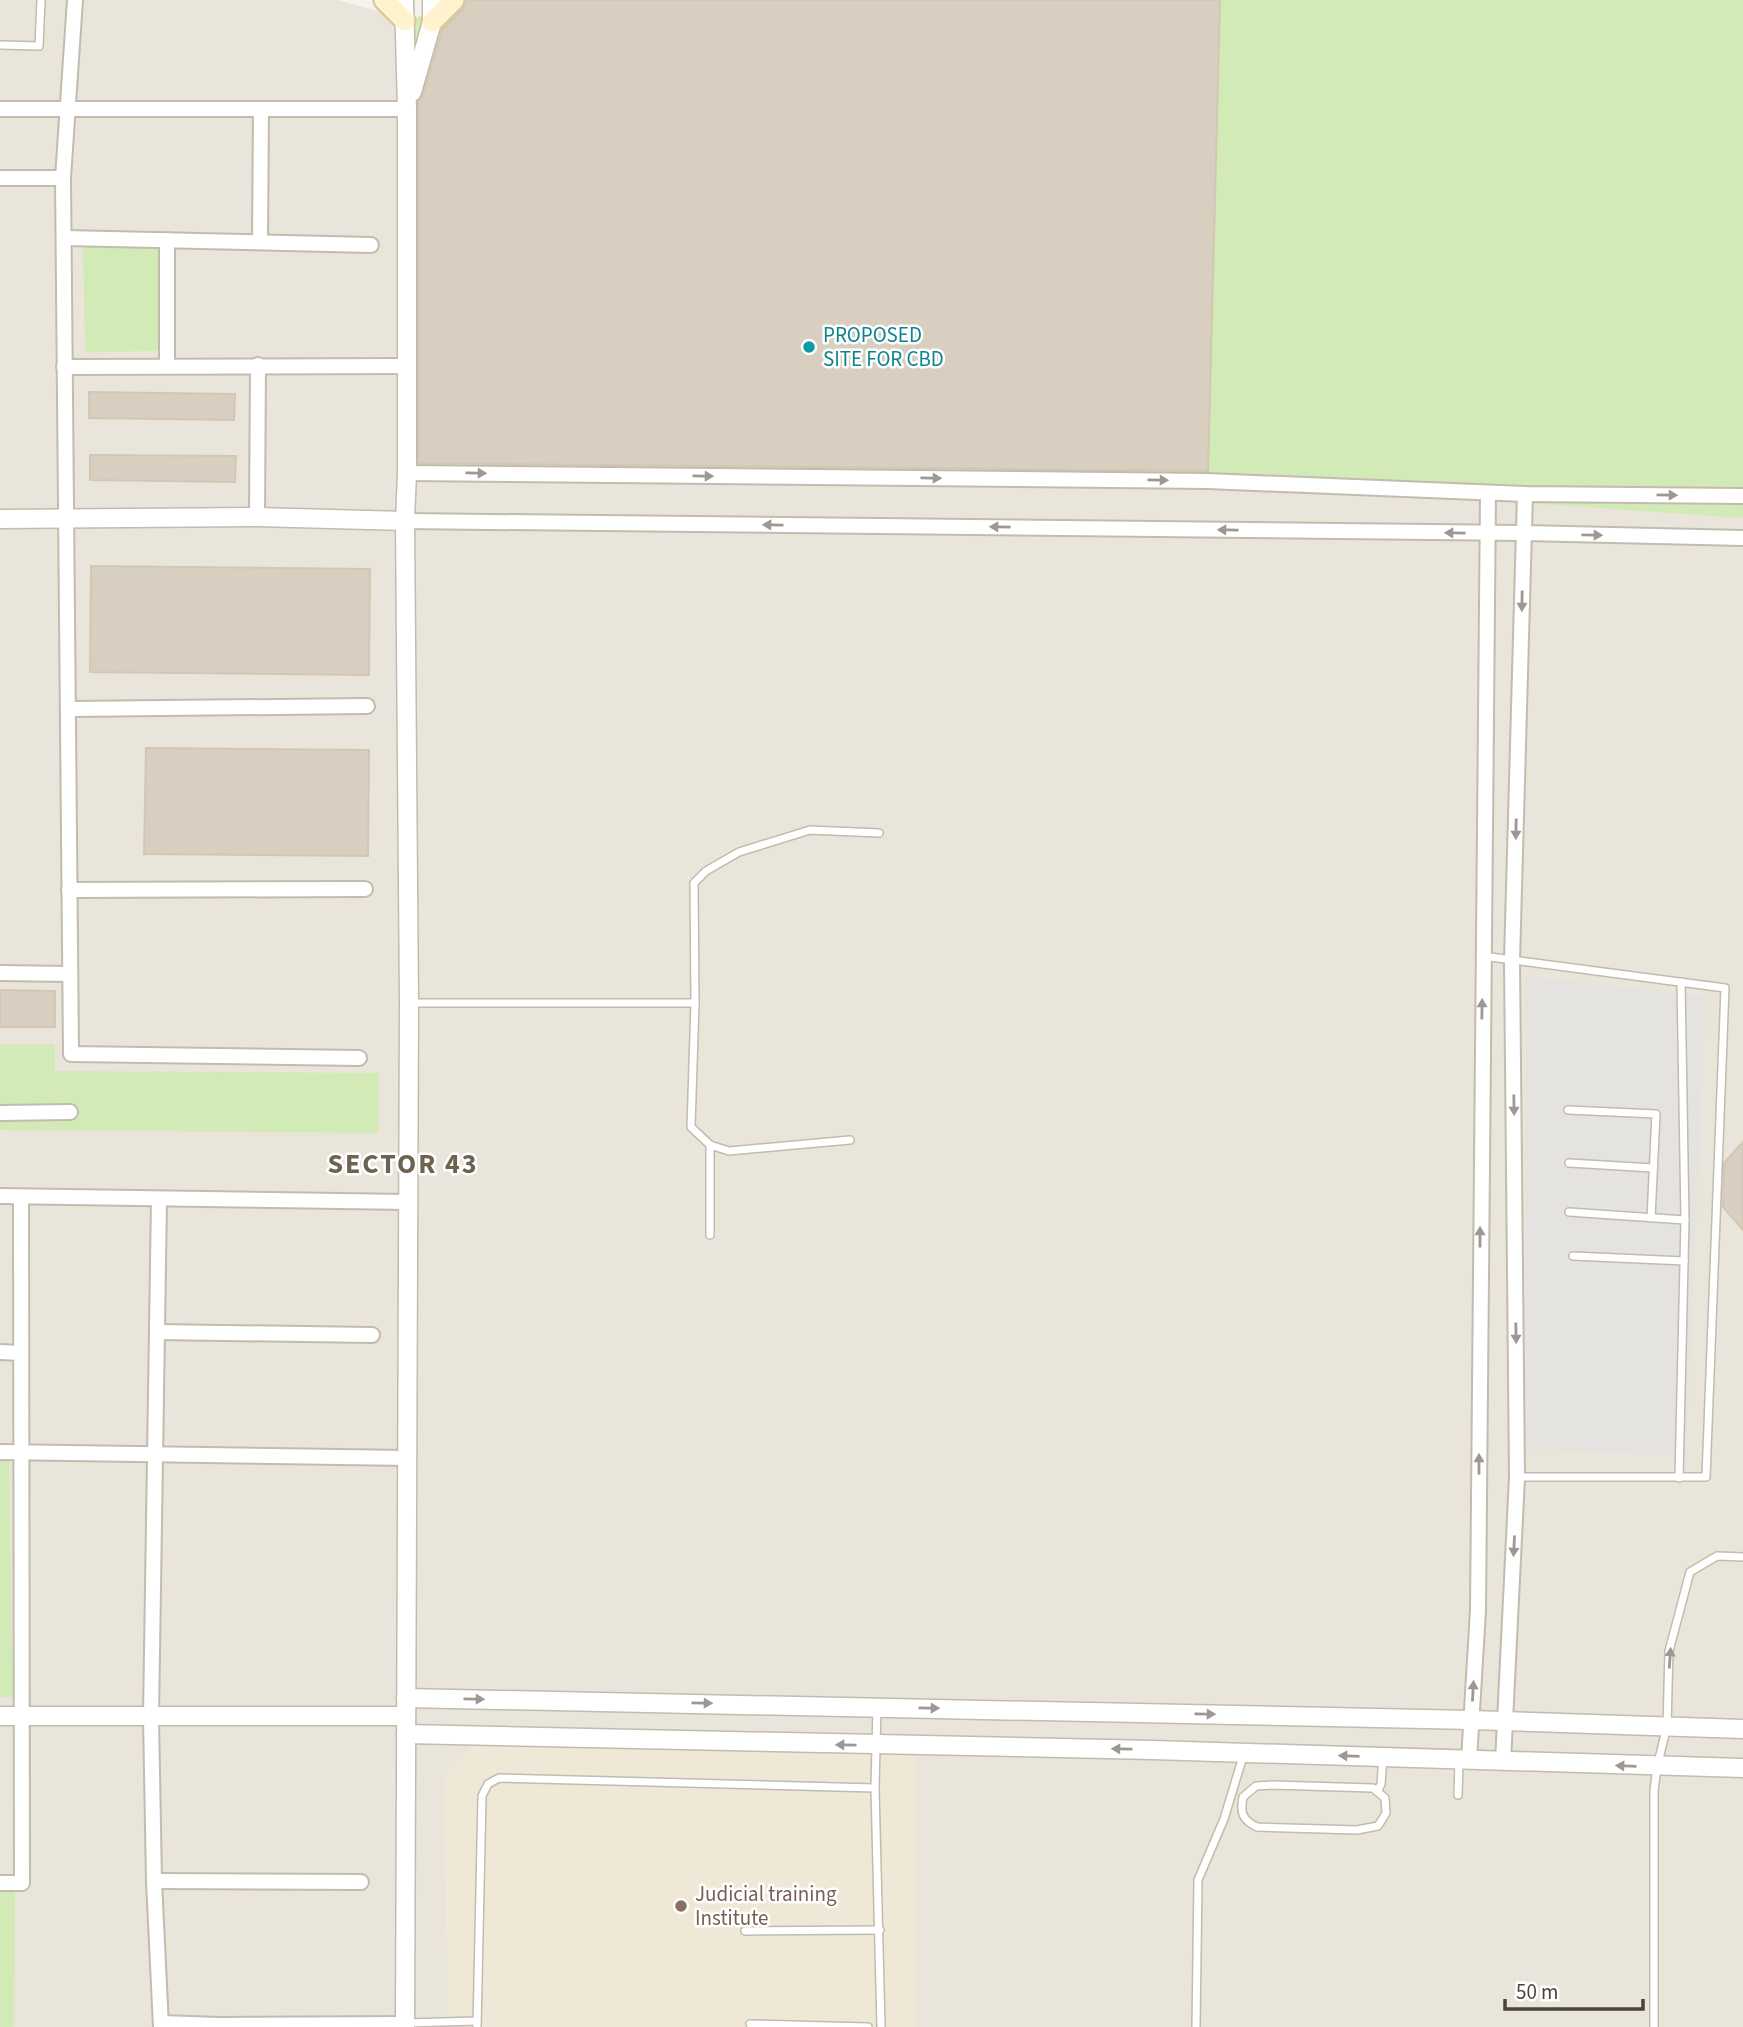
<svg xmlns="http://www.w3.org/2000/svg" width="1743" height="2027" viewBox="0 0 1743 2027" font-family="'Source Sans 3',sans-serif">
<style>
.residential{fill:#eae5da}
.education{fill:#efe8d6}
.green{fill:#d2eab5}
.parking{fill:#e5e3e0}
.building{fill:#d8cfc1;stroke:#d3c7b4;stroke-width:2}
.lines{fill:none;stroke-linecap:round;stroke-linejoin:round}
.service-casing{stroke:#c2bbae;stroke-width:10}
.minor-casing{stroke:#c2bbae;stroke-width:18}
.tertiary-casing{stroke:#c2bbae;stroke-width:21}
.secondary-casing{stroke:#d6c79b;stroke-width:23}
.service{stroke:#fff;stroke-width:7}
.minor{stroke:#fff;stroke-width:14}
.tertiary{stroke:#fff;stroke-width:18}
.secondary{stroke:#fff3cd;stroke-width:19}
.oneway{fill:#9c9892}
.culture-dot{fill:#0f9aa8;stroke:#fff;stroke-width:2.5}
.education-dot{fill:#8d6e63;stroke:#fff;stroke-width:2.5}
.labels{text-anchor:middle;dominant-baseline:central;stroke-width:5;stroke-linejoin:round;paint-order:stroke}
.culture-label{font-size:21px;fill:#0d838f;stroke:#fff;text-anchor:start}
.education-label{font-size:21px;fill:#785e54;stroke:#fff;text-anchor:start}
.district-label{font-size:28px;font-weight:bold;letter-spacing:2px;fill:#6e6250;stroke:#fff}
</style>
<rect width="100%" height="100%" fill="#f6f3ec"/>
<path class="residential" d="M0,0H338L411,20L459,0H1743V2027H0Z"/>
<path class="education" d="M478,1745L917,1755L916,2027H448L444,1785L450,1770L471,1748Z"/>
<g class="green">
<path d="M459,0H1743V518L1207,481L407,473L411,20Z"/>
<path d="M159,243L162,351L85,352L83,244Z"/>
<path d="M0,1044H55V1071L379,1073L378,1133L0,1130Z"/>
<path d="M0,1458H9L13,1697H0Z"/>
<path d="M0,1891H15L14,2027H0Z"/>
</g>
<path class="parking" d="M1525,976L1706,997L1686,1456L1527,1449Z"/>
<g class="building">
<path d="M466,0H1220L1208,471L418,463V101L423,95L442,30L463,9Z"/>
<path d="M89,392L235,394L234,420L89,418Z"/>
<path d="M90,455L236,456L235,482L90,480Z"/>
<path d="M91,566L370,569L369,675L90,672Z"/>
<path d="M146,748L369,750L368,856L144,854Z"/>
<path d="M0,990L55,991V1027H0Z"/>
<path d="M1743,1142V1230L1723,1207L1724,1163Z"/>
</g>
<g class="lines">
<defs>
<g id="service">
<path d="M0,45L39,46L41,0"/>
<path d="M1483,956L1725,988L1706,1477H1517"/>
<path d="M410,1003H695"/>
<path d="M1568,1110L1656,1114L1651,1218"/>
<path d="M850,1140L729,1151L710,1145L691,1127L695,1003L694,883L706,871L739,852L810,830L879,833"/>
<path d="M710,1145V1235"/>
<path d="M1569,1163L1653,1168"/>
<path d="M1569,1212L1685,1220"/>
<path d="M1573,1256L1684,1261"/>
<path d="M1679,1478L1685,1220L1681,982"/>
<path d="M877,1707L875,1788L881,2027"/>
<path d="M1272,1785L1373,1788L1385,1798L1386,1813L1378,1826L1357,1830L1257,1827C1242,1820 1240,1812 1243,1797L1256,1786Z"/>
<path d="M1378,1790L1381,1784L1383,1757"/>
<path d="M1458,1795L1459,1761"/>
<path d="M745,1931L880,1930"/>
<path d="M407,2023L477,2021"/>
<path d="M750,2024L868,2027"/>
<path d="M477,2027L482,1796L488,1784L499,1778L875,1788"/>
<path d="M1196,2027L1198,1880L1224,1819L1244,1753"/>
<path d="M1654,2027V1791L1657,1767L1667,1726L1669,1651L1690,1572L1717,1556L1743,1557"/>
</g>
<g id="minor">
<path d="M75,0L63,178L71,1054L359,1058"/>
<path d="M0,109H407"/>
<path d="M0,178H63"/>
<path d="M65,238L371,245"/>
<path d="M260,242L261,109"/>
<path d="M167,366V240"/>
<path d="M64,367L406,366"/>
<path d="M407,473L1207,481L1525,494L1743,496"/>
<path d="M257,517L258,365"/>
<path d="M405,521L1523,533L1743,538"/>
<path d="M69,709L367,706"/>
<path d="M69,890L365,889"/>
<path d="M0,973L70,974"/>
<path d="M0,1113L70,1112"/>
<path d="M0,1196L408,1202"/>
<path d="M159,1199L151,1717L154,1881L161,2027"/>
<path d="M157,1332L372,1335"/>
<path d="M0,1352L21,1353"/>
<path d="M0,1452L408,1458"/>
<path d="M1469,1760L1478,1610L1488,493"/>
<path d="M1503,1762L1517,1477L1512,960L1525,494"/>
<path d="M154,1881L361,1882"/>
<path d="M0,1883H22L21,1197"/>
<path d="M161,2023L220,2025L405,2024"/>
</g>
<g id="tertiary">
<path d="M404,0L407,109V473L405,521L409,1003L405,2027"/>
<path d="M412,92L432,22V0"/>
<path d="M0,519L257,517L405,521"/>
<path d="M406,1698L1472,1720L1743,1729"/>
<path d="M0,1716H406"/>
<path d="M406,1734L1153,1750L1743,1768"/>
</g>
<g id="secondary">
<path d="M384,0L405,21"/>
<path d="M432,22L454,0"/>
</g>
</defs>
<use href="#service" class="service-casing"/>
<use href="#minor" class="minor-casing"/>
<use href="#tertiary" class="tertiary-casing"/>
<use href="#secondary" class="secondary-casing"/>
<use href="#service" class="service"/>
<use href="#minor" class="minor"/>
<use href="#tertiary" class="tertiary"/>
<use href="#secondary" class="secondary"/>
</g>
<defs><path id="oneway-solid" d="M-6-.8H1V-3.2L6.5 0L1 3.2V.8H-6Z" transform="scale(1.75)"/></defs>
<g class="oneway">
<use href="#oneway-solid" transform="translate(476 473) rotate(1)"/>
<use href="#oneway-solid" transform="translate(703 476) rotate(1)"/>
<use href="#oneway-solid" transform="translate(931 478) rotate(1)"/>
<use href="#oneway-solid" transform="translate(1158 480) rotate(1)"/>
<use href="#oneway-solid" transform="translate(1667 495) rotate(1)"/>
<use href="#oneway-solid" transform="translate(773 525) rotate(-179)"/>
<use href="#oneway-solid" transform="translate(1000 527) rotate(-179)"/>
<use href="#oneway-solid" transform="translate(1228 530) rotate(-179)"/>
<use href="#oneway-solid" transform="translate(1455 533) rotate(-179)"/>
<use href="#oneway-solid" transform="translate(1592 535) rotate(1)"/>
<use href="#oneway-solid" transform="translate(1522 601) rotate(91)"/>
<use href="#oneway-solid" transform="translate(1516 829) rotate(91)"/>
<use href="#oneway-solid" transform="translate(1482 1009) rotate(-89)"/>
<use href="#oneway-solid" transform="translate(1514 1105) rotate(89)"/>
<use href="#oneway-solid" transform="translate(1480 1237) rotate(-90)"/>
<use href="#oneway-solid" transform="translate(1516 1333) rotate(89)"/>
<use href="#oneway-solid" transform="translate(1479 1464) rotate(-90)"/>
<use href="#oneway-solid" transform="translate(1514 1546) rotate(93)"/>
<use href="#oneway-solid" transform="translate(1670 1658) rotate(-86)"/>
<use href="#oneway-solid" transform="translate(1473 1691) rotate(-87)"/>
<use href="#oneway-solid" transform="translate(474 1699) rotate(1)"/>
<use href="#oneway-solid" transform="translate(702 1703) rotate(1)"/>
<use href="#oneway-solid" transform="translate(929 1708) rotate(1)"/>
<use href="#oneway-solid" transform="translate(1205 1714) rotate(1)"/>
<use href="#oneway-solid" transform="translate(846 1745) rotate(-179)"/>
<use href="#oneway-solid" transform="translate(1122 1749) rotate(-179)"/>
<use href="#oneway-solid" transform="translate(1349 1756) rotate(-178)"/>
<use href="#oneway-solid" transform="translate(1626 1766) rotate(-178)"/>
</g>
<circle class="culture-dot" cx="809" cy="347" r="7"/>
<circle class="education-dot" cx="681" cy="1906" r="7"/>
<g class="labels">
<g class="culture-label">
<text x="823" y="335">PROPOSED<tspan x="823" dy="24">SITE FOR CBD</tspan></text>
</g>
<g class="education-label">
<text x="695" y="1894">Judicial training<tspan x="695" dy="24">Institute</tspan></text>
</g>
<g class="district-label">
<text x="403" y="1164">SECTOR 43</text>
</g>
</g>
<path d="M1505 1999v10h138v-10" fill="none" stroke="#4b4439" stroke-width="3.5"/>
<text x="1516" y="1999" font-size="21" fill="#4b4439" stroke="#ffffff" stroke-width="5" paint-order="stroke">50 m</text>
</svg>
